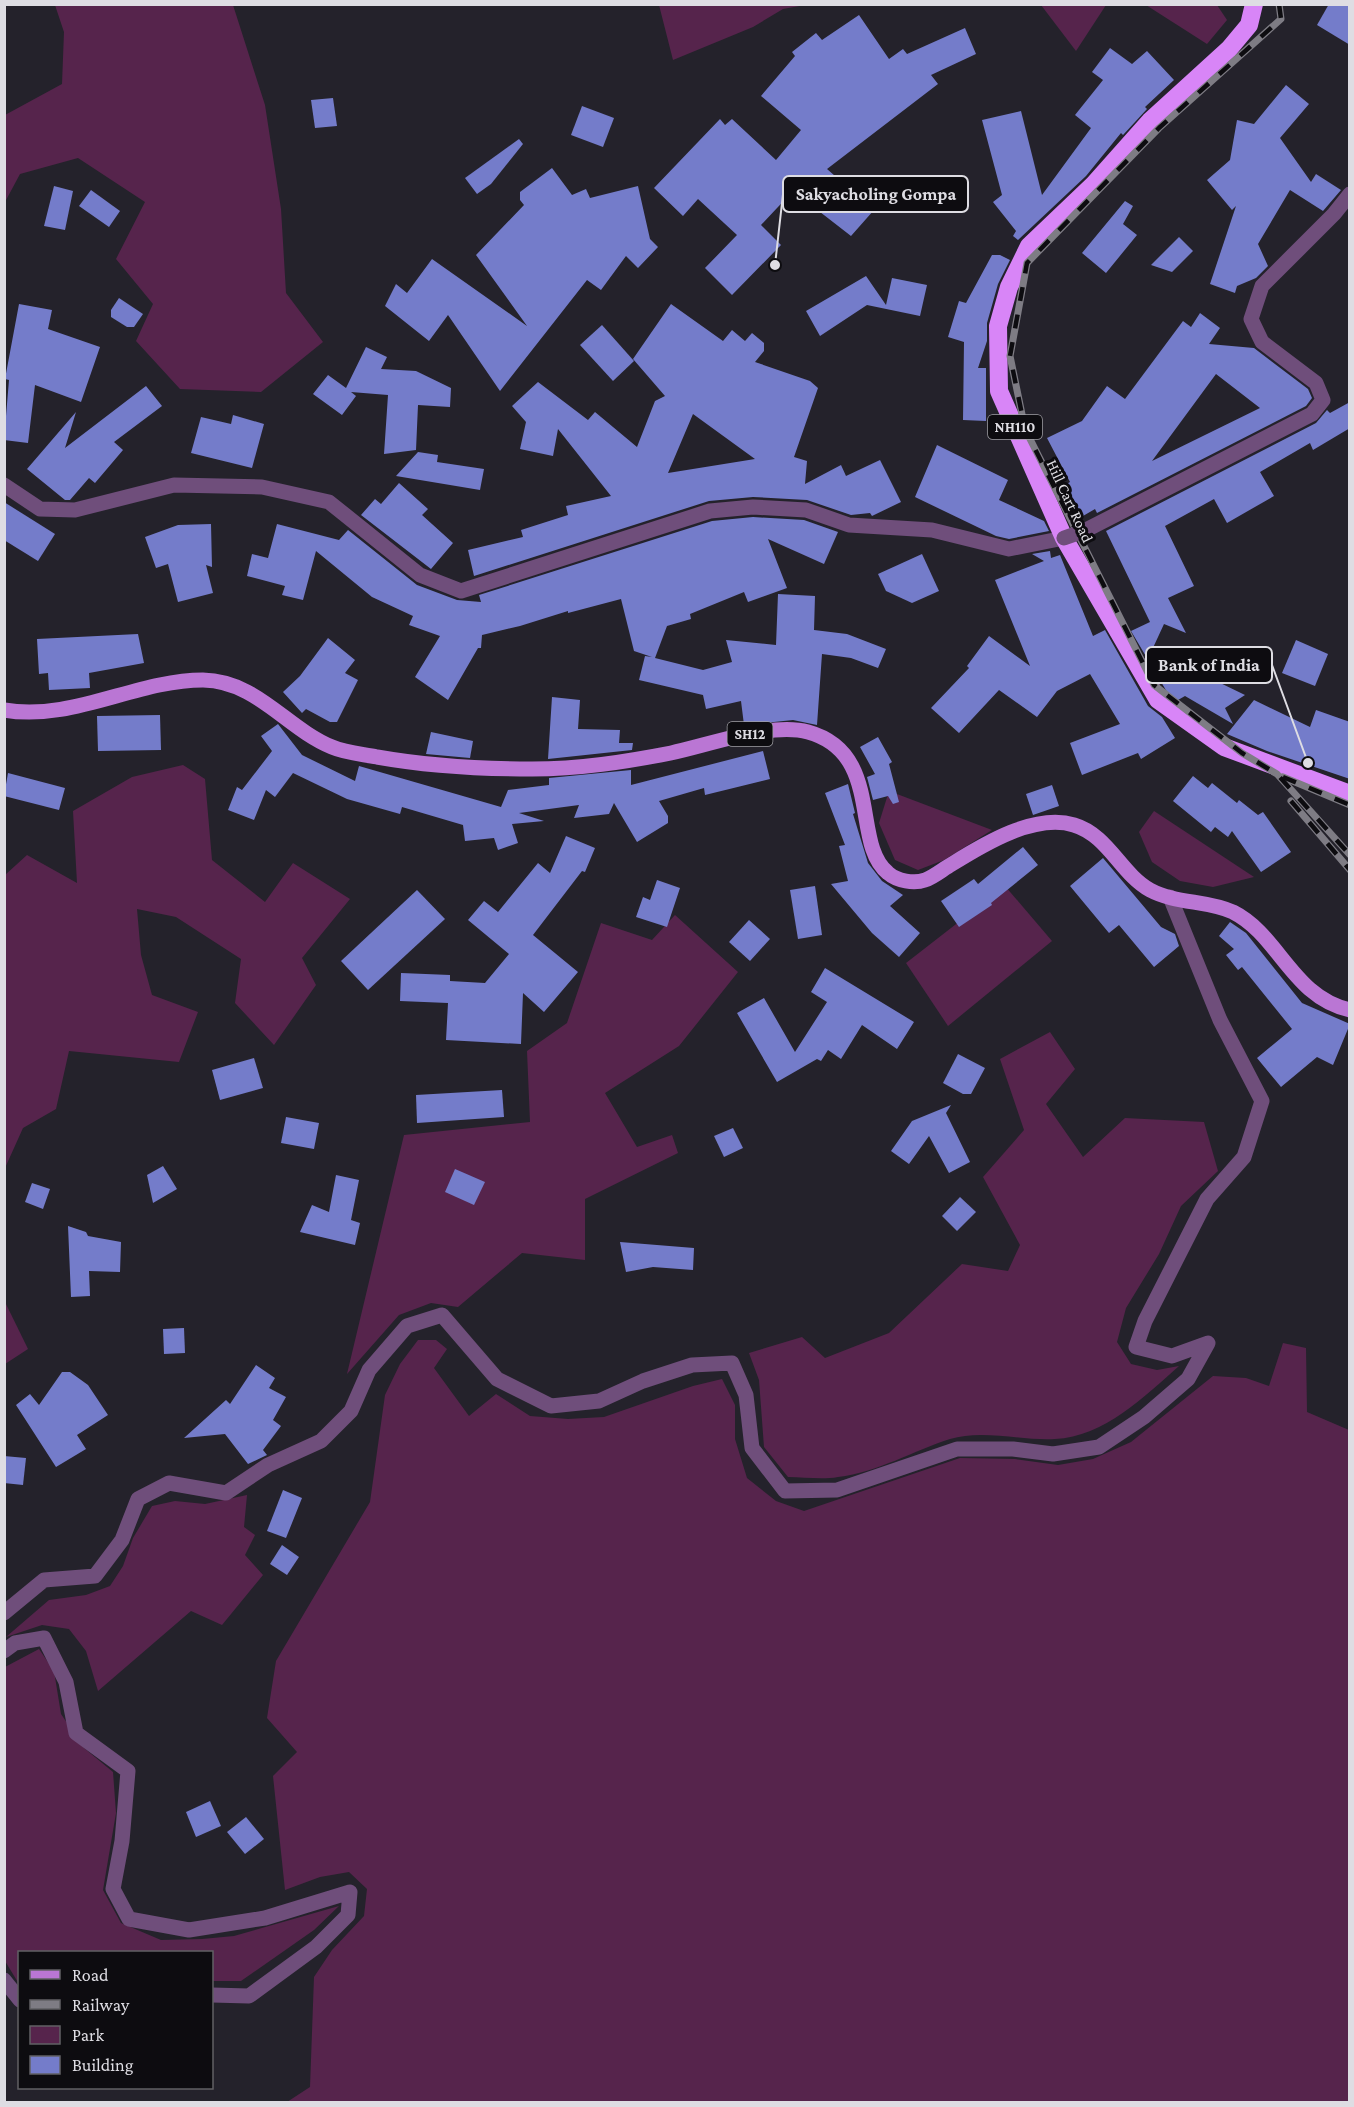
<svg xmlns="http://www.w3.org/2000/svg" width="1354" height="2107" viewBox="0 0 1354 2107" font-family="'Crimson Pro',serif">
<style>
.green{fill:#56244c}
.building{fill:#747cca;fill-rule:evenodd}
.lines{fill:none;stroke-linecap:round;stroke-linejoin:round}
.minor{stroke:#6f4e7b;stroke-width:15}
.major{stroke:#ba76d4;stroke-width:15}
.highway{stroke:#d885f7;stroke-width:18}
.rail-casing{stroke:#7e7c84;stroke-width:7}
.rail{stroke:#0d0c10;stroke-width:4.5;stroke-dasharray:14;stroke-linecap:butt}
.minor-bridge{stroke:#6f4e7b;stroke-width:15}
.labels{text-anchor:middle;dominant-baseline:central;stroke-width:6;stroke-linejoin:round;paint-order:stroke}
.shield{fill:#0d0c10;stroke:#9f9ea4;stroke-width:1.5}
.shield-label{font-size:15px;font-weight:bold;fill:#dedde3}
.street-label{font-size:16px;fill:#dedde3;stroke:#0d0c10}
.leader{fill:none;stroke:#dedde3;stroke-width:2}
.callout-dot{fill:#dedde3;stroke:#0d0c10;stroke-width:2}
.callout{fill:#0d0c10;stroke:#dedde3;stroke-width:2}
.callout-label{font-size:18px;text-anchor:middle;font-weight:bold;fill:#dedde3}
</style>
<rect width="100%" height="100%" fill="#24222b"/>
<g class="green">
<path d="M55,5H233L265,105L281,209L286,293L323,342L261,392L180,389L136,341L153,304L116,259L145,202L78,158L20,174L5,202V115L62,84L64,32Z"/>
<path d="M659,5V4L805,5L783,9L753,27L673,60Z"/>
<path d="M1041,5H1106L1076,51Z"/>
<path d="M1146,5H1217L1227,20L1207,44Z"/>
<path d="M183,765L205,779L212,860L265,902L293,863L350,899L302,958L316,985L274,1045L235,1003L241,959L176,917L137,909L141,955L152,995L198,1012L179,1062L69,1051L56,1109L23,1128L5,1168V875L27,855L77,883L73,811L132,777Z"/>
<path d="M889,791L992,830L944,860L918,870L895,860L879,823Z"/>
<path d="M1154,811L1254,877L1213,887L1180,881L1152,862L1139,832Z"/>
<path d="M1005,886L1052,941L948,1026L906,963Z"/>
<path d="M675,915L738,972L679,1046L605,1093L637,1147L672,1135L678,1153L585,1199V1260L522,1253L458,1307L431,1303L399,1315L347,1374L404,1135L530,1122L527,1051L567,1023L601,923L652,940Z"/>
<path d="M1050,1032L1075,1069L1046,1104L1083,1157L1125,1118L1204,1122L1218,1171L1181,1206L1159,1254L1126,1308L1117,1342L1131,1364L1157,1370L1179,1366C1145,1396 1104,1437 1055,1439C1023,1441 982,1429 950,1439C913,1451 878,1472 838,1477C822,1480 804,1477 788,1477L764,1447L759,1380L749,1353L802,1337L825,1358L889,1333L962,1264L1008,1271L1020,1245L983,1177L1024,1130L1000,1059Z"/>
<path d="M5,1302L28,1349L5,1364H4Z"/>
<path d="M418,1340H436L447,1349L434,1368L469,1416L496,1394L530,1416L568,1419L604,1417L693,1386L722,1379L735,1405V1439L747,1478L776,1501L804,1511L960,1458L1015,1459L1058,1465L1093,1459L1131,1442L1213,1376L1246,1378L1269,1386L1283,1343L1306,1348L1307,1412L1349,1430V2102H287L310,2087L314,1977L332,1950L364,1916L367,1889L349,1872L320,1877L285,1890L273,1776L297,1752L267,1718L276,1661L370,1502L385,1395L400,1364Z"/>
<path d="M247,1495L244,1527L255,1535L245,1555L263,1575L222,1625L191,1611L98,1691L86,1651L69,1629L42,1625L6,1637L49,1600L86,1595L110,1586L123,1566L133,1538L152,1506L175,1501L205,1504Z"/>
<path d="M39,1649L54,1671L61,1714L84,1748L113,1772L116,1813L103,1890L121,1923L161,1940L202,1939L234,1936L339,1906L314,1930L241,1981H212V1952H20L19,1984L5,1961V1667Z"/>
</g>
<g class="building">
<path d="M1329,4H1350V45L1317,25Z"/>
<path d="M859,15L889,59L903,49L907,54L965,28L976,54L931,75L938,84L827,169L874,210L851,236L793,191L761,225L781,245L732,295L705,268L737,235L698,199L683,216L654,188L720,119L725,125L732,119L776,160L801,130L761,96L795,56L792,52L816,33L822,40Z"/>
<path d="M1110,48L1132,64L1147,51L1174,80L1145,107L1147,109L1123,135L1121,133L1086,176L1018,240L1013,236L1016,231L993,202L1002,195L982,120L1021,111L1042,195L1091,128L1075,115L1103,80L1092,72Z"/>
<path d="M1286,85L1309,104L1280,138L1311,182L1316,174L1341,190L1323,211L1290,190L1258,244L1268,266L1256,278L1237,286L1235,293L1210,284L1236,206L1232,210L1207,180L1230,160L1237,120L1254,124Z"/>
<path d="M333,98L337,126L315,128L311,100Z"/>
<path d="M582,106L614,118L603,147L571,135Z"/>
<path d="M519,139L523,144L491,184L477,194L465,178Z"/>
<path d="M552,168L572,195L586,189L590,198L638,186L650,239L658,247L638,268L626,256L601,290L587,280L500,391L448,315L429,341L385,306L396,284L407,293L432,259L527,326L476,255L524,205L520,200V192Z"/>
<path d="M54,186L73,191L65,230L44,226Z"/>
<path d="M91,190L120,211L109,227L79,206Z"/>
<path d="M1125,201L1133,206L1123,224L1137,235L1106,273L1082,253Z"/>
<path d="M1179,237L1193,251L1172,272L1151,265Z"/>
<path d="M992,255H1000L1010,260L998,284L987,323V341L978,368H986V421L963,420L964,342L948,337L959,301L966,303Z"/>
<path d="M866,276L886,305L892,278L927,285L920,316L867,305L820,336L806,311Z"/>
<path d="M119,298L143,314L134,327H127L111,317V310Z"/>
<path d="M19,304L52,310L48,329L100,347L81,402L35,385L28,443L4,440L9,380L5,379Z"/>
<path d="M671,304L723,341L732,330L745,341L752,333L764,343V351L755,362L810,381L818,388L794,457L807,461L805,484L841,465L846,476L880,460L901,502L872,516L870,513L851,515L807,500L753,497L709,501L474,576L468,550L523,537L521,530L568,515L566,506L611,496L558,429L553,456L520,449L526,422L512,406L538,382L588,420L595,412L637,447L655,401L665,396L633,359ZM693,414L755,459L668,473Z"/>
<path d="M1200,313L1220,328L1209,344L1254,348L1308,389L1312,398L1306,406L1097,513L1095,509L1083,516L1065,485L1070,482L1047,438L1082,421L1107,386L1125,399L1183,321L1191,327ZM1216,374L1260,408L1152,461Z"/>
<path d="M602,325L634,361L613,381L580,345Z"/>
<path d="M366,347L387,357L381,369L416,371L451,388L450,407L418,405L416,450L384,454L388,395L351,392L356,396L342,415L313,394L328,375L346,388Z"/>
<path d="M146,386L162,406L114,442L123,450L95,483L89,478L70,500H65L27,469L76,412L65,448Z"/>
<path d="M1350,402V428L1313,450L1310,443L1260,472L1274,496L1227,523L1214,499L1165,526L1194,586L1168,598L1186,633L1164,624L1152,650L1209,678L1211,682L1212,679L1245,695L1225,708L1233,724L1185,696L1178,700L1167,692L1131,631L1150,622L1106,531L1316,423L1327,410L1330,413Z"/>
<path d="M233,415L264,424L252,468L191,453L201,417L231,424Z"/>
<path d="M937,445L1008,480L999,500L1044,521L1049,531L1009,539L996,536L915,497Z"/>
<path d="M418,452L438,455L437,462L484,469L480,490L396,476Z"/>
<path d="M399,483L428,509L422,515L453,543L431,569L361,515L375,499L381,504Z"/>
<path d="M4,502L55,534L38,561L4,540Z"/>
<path d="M753,517L804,520L838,532L824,564L768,539L787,588L748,602L744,592L690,614L691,619L667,626L655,658L703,670L732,662L726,640L776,645L778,594L815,596L814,630L847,634L886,649L878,668L851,658L822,654L817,725L793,720L744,725L741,701L706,709L703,695L639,680L645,656L652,657L634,651L621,599L568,613V611L520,626L482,635L481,648H478L448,700L415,677L440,636L409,625L413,616L372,597L316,551L303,600L282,595L285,586L247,576L252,554L268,558L277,524L339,540L348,530L417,585L457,600L481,602L479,595L712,521Z"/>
<path d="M211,524L212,567L206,565L213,593L178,602L168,564L156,568L145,537L178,525Z"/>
<path d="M1050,551L1051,558L1060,555L1093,636L1105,630L1148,706L1162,717L1175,738L1141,759L1138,753L1082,775L1070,743L1120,724L1090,674L1057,691L1037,717L999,690L959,733L931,708L969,668L967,666L989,636L1030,666L995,580L1044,561L1032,554Z"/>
<path d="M922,554L939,591L912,603L886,591L878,574Z"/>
<path d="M138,634L144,663L89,673L90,688L49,690L48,673L39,674L37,639Z"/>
<path d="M328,638L355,660L345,673L358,680L337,722H330L306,709L302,713L283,692L300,676Z"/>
<path d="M1296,640L1328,654L1315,686L1282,673Z"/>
<path d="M552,697L580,700L578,729L620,730L619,743H633L632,750L548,759Z"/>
<path d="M1254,700L1310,727L1316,710L1350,722V779L1267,751L1227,734Z"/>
<path d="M160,715L161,750L98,751L97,716Z"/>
<path d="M278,724L302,755L355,781L359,766L501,807L508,790L549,785V778L631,770V785L763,751L770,779L705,795L704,788L659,801L668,816V823L637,842L614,803L609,814L574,818L579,805L519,813L544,821L512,824L518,843L498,850L494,838L465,841L463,825L402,807L400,814L347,799L293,773L275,797L266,790L254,820L228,810L237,787L242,790L272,751L261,736Z"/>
<path d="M431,732L473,741L470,758L426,754Z"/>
<path d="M878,737L892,762L889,764L899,802L893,804L888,796L873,800L867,777L875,774L860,747Z"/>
<path d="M8,773L65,788L59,810L4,796Z"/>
<path d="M1193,776L1208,788L1212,783L1237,803L1239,800L1258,815L1263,812L1291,852L1261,872L1232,831L1228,837L1215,827L1211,832L1173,801Z"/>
<path d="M848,784L855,813L853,814L868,863L882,881L903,895L890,906L920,933L899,957L872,933L831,884L848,881L839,846L845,845L825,793Z"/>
<path d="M1052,785L1059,806L1033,815L1026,794Z"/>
<path d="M566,836L595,848L585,872L582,871L533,935L578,972L544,1012L523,993L521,1044L446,1040L448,1003L400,1001L401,973L450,975V981L485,983L509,954L468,920L484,901L498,912L538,863L550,873Z"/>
<path d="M1023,847L1038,865L991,903L992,905L959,927L941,901L974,879L978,884Z"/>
<path d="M1103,858L1161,927L1175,934L1179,946L1154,967L1119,925L1109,933L1070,886Z"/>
<path d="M657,880L680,888L667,927L636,917L643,897L650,900Z"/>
<path d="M815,886L822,935L798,939L790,890Z"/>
<path d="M417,890L445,919L368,990L341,961Z"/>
<path d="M749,920L770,939L750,961L729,942Z"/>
<path d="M1230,922L1246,933L1302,1003L1350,1024L1333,1065L1317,1057L1281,1087L1257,1058L1292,1029L1242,967L1238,970L1226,955L1234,949L1219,936Z"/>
<path d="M825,968L914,1022L897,1049L862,1025L841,1059L828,1050L821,1061L817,1059L777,1082L737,1013L764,998L795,1052L827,1002L811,992Z"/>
<path d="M958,1054L985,1068L971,1094H963L943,1083Z"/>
<path d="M254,1058L263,1088L220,1100L212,1070Z"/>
<path d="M502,1090L504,1117L417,1123L416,1095Z"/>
<path d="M951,1105L946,1113L970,1162L949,1173L929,1136L909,1164L891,1151L912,1121Z"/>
<path d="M286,1117L319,1123L314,1149L281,1143Z"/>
<path d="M733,1128L743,1148L724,1157L714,1136Z"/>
<path d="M163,1166L177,1189L153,1203L147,1175Z"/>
<path d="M455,1169L485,1182L474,1205L445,1192Z"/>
<path d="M336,1175L359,1180L351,1220L360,1223L355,1245L300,1232L312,1205L329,1212Z"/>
<path d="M32,1183L50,1189L43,1209L25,1202Z"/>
<path d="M960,1197L976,1212L957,1231L942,1216Z"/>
<path d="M68,1226L86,1232L88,1236L121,1242L120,1272L89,1271L90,1296L71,1297Z"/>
<path d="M620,1242L694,1248L693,1270L653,1267L626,1272Z"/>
<path d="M184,1328L185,1353L164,1354L163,1329Z"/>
<path d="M256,1365L275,1378L269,1388L286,1397L273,1420L281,1426L263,1450L267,1455L248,1464L225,1434L184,1438L226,1400L230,1404Z"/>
<path d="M62,1372H70L88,1385L108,1415L77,1435L86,1449L56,1467L16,1405L30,1394L39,1405Z"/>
<path d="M4,1456L26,1458L23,1485L4,1483Z"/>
<path d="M283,1490L302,1498L286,1538L267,1531Z"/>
<path d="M282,1545L299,1557L287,1575L270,1564Z"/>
<path d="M210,1801L221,1826L196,1837L186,1812Z"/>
<path d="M246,1817L264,1839L245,1854L227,1832Z"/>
</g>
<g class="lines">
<g class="minor">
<path d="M4,485L40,509L75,510L174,485L262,487L329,502L420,575L461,591L710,511L753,507L806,510L849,525L932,530L1009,549L1064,538"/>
<path d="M1084,531L1312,414L1323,400L1316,383L1262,342L1251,319L1262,286L1334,214L1350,194"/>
<path d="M4,1613L44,1580L95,1576L122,1540L138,1499L169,1483L226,1493L268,1465L321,1441L351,1411L369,1370L407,1326L442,1315L497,1379L551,1406L599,1401L643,1381L692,1365L732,1363L746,1395L752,1448L785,1491L837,1490L957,1449H1013L1053,1454L1099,1447L1144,1417L1188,1379L1208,1343L1172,1356L1136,1347L1145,1321L1207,1199L1244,1157L1262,1101L1220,1020L1170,897"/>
<path d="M4,1651L15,1643L44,1638L66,1682L76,1733L128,1771L122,1841L113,1889L129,1919L189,1930L265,1918L350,1892L348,1915L316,1947L249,1996L212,1995"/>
<path d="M4,1980L20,2000"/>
</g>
<path class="major" d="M4,710C72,722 136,680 203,680C257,681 286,728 332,747C346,753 362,754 377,757C428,766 480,769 532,769C580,769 624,762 671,753C709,745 771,722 808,732C884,753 851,844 888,873C897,881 914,884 925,880C934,877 943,869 952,864C984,844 1035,813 1074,825C1108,835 1121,874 1150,890C1176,904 1207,900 1233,912C1279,935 1292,997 1350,1010"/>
<path class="highway" d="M1254,4L1249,25L1229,49L1150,121L1094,184L1029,246L1009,287L998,326L999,391L1064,538L1158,700L1224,747L1350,794"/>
<defs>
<g id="rail">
<path d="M1279,4L1281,19L1159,128L1027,263L1010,356L1025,429L1154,685L1242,753L1277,774L1350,855"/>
<path d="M1283,777L1350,805"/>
<path d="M1291,801L1350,870"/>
</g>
</defs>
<use href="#rail" class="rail-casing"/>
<use href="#rail" class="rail"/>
<path class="minor-bridge" d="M1064,538L1084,531"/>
</g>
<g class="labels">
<g class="shield">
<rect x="988" y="415" width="54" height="24" rx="4.5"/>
<rect x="727.5" y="722" width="45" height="24" rx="4.5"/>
</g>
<g class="shield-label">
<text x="1015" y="427">NH110</text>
<text x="750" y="734">SH12</text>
</g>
<g class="street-label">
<text transform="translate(1070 501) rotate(65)">Hill Cart Road</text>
</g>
</g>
<path class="leader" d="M775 265L783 194M1308 763L1272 665"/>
<g class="callout-dot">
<circle cx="775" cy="265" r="6"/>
<circle cx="1308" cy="763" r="6"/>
</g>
<g class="callout">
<rect x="783" y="176" width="185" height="36" rx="6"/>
<rect x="1146" y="647" width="126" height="36" rx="6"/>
</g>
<g class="callout-label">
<text x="876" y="200">Sakyacholing Gompa</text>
<text x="1209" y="671">Bank of India</text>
</g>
<rect width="1354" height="2107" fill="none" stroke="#dedde3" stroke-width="12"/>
<rect x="18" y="1951" width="195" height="138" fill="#0d0c10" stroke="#616064" stroke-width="1.5"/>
<rect x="30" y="1970" width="30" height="9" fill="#ba76d4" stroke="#616064" stroke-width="1.5"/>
<text x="72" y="1981" font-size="18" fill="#dedde3">Road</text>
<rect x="30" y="2000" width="30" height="9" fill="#7e7c84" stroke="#616064" stroke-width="1.5"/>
<text x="72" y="2011" font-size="18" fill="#dedde3">Railway</text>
<rect x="30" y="2026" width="30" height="18" fill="#56244c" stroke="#616064" stroke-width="1.5"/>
<text x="72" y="2041" font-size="18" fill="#dedde3">Park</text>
<rect x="30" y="2056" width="30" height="18" fill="#747cca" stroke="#616064" stroke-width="1.5"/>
<text x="72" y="2071" font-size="18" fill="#dedde3">Building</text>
</svg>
